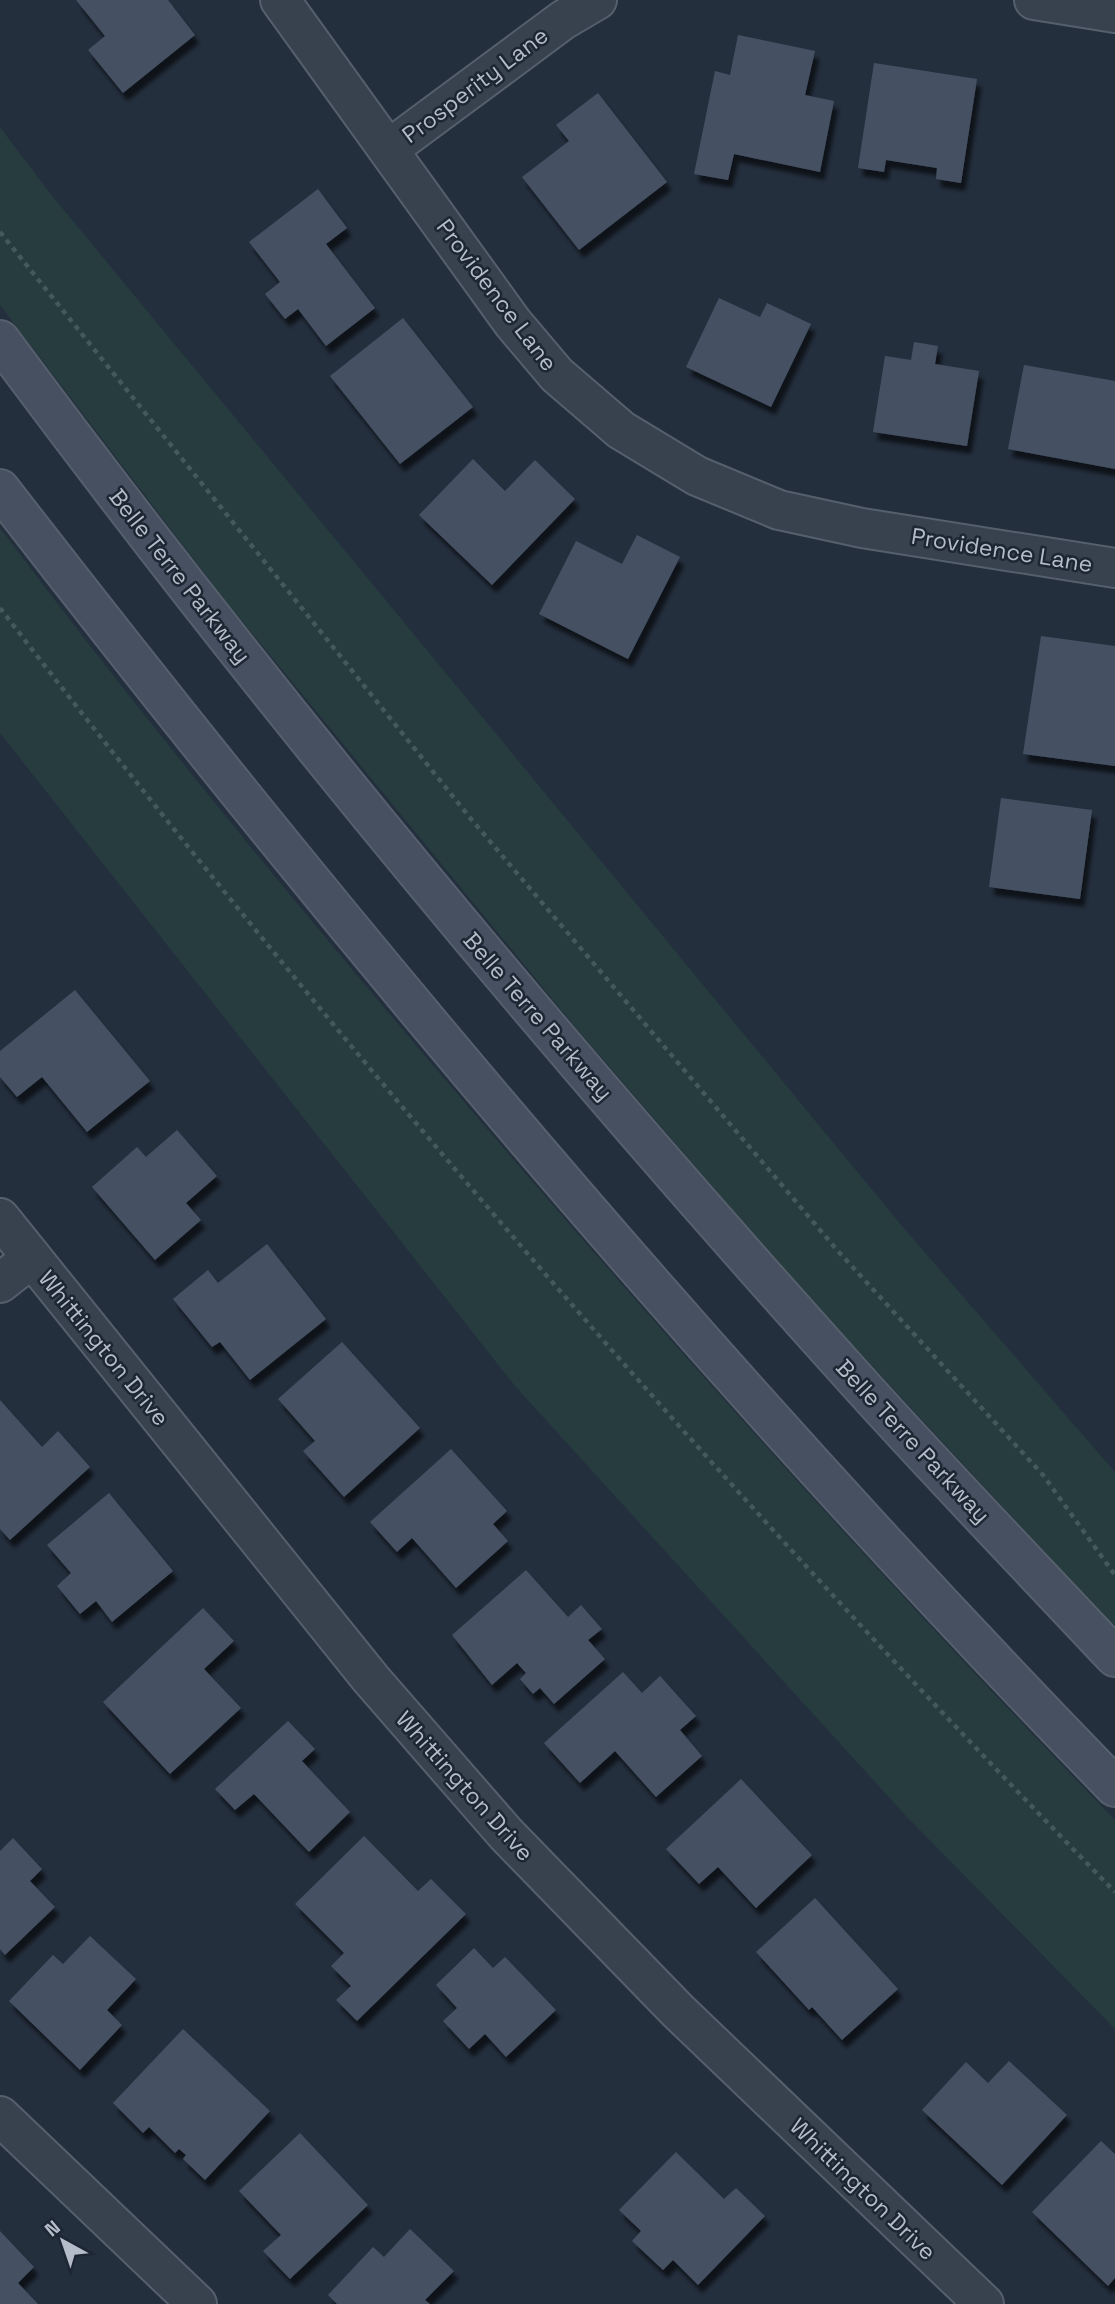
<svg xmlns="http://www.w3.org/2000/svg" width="1115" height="2304" viewBox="0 0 1115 2304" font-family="'Space Grotesk',sans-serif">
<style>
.green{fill:#263c3f}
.building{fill:#455162;filter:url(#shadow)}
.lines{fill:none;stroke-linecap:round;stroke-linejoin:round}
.minor-casing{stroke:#565f6c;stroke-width:42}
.secondary-casing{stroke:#565f6c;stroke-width:42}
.path{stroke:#44595c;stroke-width:4.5;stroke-dasharray:5 5;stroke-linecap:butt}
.minor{stroke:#38414e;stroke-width:38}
.secondary{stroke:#465061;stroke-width:38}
.labels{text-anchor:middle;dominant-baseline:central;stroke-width:5;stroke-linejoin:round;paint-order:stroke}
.street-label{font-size:23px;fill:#b4bcc9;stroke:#1d2633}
</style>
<defs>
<filter id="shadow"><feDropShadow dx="4.5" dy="8" stdDeviation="2" flood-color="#0009"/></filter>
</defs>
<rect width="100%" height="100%" fill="#242f3e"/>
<g class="green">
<path d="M0,127L49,192L902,1226L1115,1472V1628L798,1286L577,1029L224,599L0,305Z"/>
<path d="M0,528C141,716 290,897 442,1076C659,1331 882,1580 1115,1820V2029L906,1816L515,1386L0,733Z"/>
</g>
<g class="building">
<path d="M76,0H168L195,35L123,93L88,50L105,36Z"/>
<path d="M738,35L815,51L805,95L834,101L820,172L734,154L728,180L694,174L715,71L730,75Z"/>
<path d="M874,63L977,79L961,183L936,179L937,168L886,160L884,172L858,168Z"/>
<path d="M598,93L667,182L579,250L522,177L569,141L556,125Z"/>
<path d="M318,189L347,228L326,244L375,308L326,346L298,309L285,319L265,294L280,282L249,242Z"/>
<path d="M719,298L760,317L767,303L811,324L771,407L686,367Z"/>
<path d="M403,318L473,407L400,464L330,376Z"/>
<path d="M914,342L938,346L935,364L979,371L967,446L873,432L885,356L911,360Z"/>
<path d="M1024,365L1115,381V469L1008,449Z"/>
<path d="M473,459L505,491L535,460L575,499L492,585L419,515Z"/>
<path d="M637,535L680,557L628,659L539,614L576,541L622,564Z"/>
<path d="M1041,636L1115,646V766L1023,754Z"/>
<path d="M1001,798L1092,810L1080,899L989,887Z"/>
<path d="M75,990L150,1081L87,1132L42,1077L17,1097L0,1077V1051Z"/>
<path d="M177,1130L217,1176L186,1203L201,1220L155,1260L92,1187L137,1147L146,1157Z"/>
<path d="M267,1244L326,1319L250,1380L220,1342L212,1347L173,1299L208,1270L218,1283Z"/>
<path d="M342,1342L420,1428L344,1497L303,1451L315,1441L278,1399Z"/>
<path d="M0,1400L42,1447L58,1431L90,1467L10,1540L0,1529Z"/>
<path d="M451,1449L507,1511L493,1524L508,1541L456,1588L412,1538L397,1552L370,1522Z"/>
<path d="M109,1493L173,1571L112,1622L96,1601L80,1614L57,1586L71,1573L47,1545Z"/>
<path d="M526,1570L568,1617L581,1605L602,1629L588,1640L605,1659L554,1704L540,1688L533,1694L520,1679L526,1673L517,1663L492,1685L452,1635Z"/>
<path d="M203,1608L234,1641L204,1669L241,1708L170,1774L103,1702Z"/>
<path d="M623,1672L642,1693L660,1676L696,1716L680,1730L702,1756L656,1797L615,1751L580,1783L544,1743Z"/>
<path d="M288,1721L315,1749L302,1761L350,1812L309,1852L254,1794L235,1810L215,1789Z"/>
<path d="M741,1779L812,1855L756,1908L718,1867L699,1884L666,1849Z"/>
<path d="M364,1836L418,1891L431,1879L466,1914L357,2021L336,2000L351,1986L331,1966L344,1953L295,1904Z"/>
<path d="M13,1838L42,1869L30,1881L55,1907L5,1955L0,1949V1851Z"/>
<path d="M815,1898L898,1989L842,2040L812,2007L809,2010L756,1952Z"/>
<path d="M90,1936L136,1979L107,2010L122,2025L80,2070L9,2001L53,1955L63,1964Z"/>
<path d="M474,1948L493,1968L505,1957L556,2010L506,2057L485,2034L469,2049L443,2021L457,2008L436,1985Z"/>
<path d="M183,2029L270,2111L205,2180L183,2159L186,2155L179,2149L175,2153L149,2127L143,2133L113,2103Z"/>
<path d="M1009,2061L1067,2115L1002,2185L922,2110L966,2062L988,2083Z"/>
<path d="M300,2133L368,2205L290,2279L263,2251L281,2235L239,2191Z"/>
<path d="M1101,2141L1115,2154V2278L1108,2286L1032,2212Z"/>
<path d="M676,2152L724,2199L736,2188L765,2216L698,2285L673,2260L663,2270L632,2241L641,2231L619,2210Z"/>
<path d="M410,2229L454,2271L425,2300L430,2304H337L328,2295L373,2247L384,2257Z"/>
<path d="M0,2231L34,2267L18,2283L38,2304H0Z"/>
</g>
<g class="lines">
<defs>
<g id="minor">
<path d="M280,0L513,323L557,375L621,430L697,476L779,510L862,528L1115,568"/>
<path d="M1034,0L1115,13"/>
<path d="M389,149L563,20L597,0"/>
<path d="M0,1218L371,1679L506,1834L678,2011L984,2304"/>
<path d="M0,1283L32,1258"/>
<path d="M0,2116L197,2304"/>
</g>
<g id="secondary">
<path d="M0,340C265,698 551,1041 849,1372C936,1469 1026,1562 1115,1657"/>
<path d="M0,489C349,941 717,1378 1115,1787"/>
</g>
</defs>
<use href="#minor" class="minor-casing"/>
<use href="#secondary" class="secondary-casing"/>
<g class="path">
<path d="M0,232L471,819L837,1250L1043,1475L1115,1575"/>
<path d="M0,608C344,1054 721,1490 1115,1892"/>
</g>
<use href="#minor" class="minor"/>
<use href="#secondary" class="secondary"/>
</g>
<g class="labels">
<g class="street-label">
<text transform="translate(475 85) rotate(-37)">Prosperity Lane</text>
<text transform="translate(497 295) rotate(53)">Providence Lane</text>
<text transform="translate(1002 550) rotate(9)">Providence Lane</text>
<text transform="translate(180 576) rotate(52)">Belle Terre Parkway</text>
<text transform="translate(538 1016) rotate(49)">Belle Terre Parkway</text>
<text transform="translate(104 1348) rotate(51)">Whittington Drive</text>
<text transform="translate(913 1441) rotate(47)">Belle Terre Parkway</text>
<text transform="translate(465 1786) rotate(48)">Whittington Drive</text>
<text transform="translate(863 2189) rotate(44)">Whittington Drive</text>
</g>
</g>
<g transform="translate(63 2241) rotate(320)" stroke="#1d2633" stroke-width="5" paint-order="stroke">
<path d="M0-5L12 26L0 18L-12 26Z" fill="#b4bcc9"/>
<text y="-10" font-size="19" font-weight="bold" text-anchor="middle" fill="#b4bcc9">N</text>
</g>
</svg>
